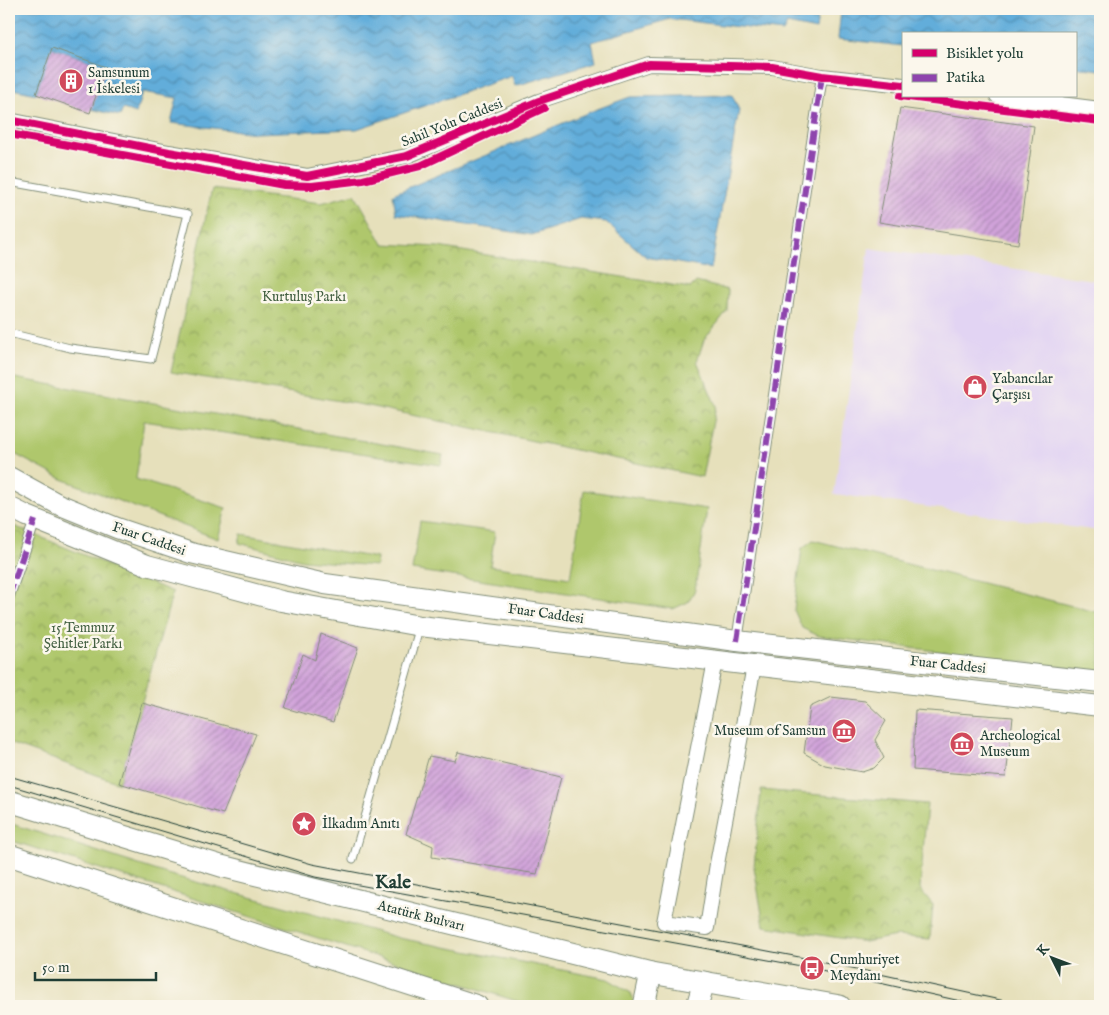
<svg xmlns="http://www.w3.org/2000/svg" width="1109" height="1015" viewBox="0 0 1109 1015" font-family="'IM FELL English',serif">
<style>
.built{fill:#e2d4f3}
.grass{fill:#afc76c;stroke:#678250}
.park{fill:url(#park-crowns);stroke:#678250}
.water{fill:url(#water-waves);stroke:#407587}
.building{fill:url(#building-hatch)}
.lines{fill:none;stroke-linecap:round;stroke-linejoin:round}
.service-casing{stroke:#828e78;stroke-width:9}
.pedestrian-casing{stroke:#828e78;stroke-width:12}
.minor-casing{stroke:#828e78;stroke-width:16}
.secondary-casing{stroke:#828e78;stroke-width:22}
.primary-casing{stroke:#828e78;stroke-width:23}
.service{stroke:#fff;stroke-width:7}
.pedestrian{stroke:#fff;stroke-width:10}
.minor{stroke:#fff;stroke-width:14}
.secondary{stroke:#fff;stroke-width:20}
.primary{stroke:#fff;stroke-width:21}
.tram{stroke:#1f3d34;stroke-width:1}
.quiet{stroke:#8e44ad;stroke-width:6;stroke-dasharray:12 6;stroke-linecap:butt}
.cycleway-casing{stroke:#fbf7ec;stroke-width:11}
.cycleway{stroke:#d6006c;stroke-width:8}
.labels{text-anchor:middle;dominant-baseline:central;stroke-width:5;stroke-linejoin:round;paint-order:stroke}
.poi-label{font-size:14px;fill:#1f3d34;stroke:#fbf7ec;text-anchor:start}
.street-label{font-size:14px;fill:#1f3d34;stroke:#fbf7ec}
.park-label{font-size:14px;fill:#436042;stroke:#fbf7ec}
.district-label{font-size:19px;font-weight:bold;fill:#1f3d34;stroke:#fbf7ec}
</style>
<defs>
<pattern id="park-crowns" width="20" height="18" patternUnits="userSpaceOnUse" patternTransform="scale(1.25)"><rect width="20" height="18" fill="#afc76c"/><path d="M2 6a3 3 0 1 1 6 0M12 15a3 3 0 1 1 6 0" fill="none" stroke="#8ea35a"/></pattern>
<pattern id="water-waves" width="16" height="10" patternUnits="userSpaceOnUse" patternTransform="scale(1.25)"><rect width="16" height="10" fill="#62adda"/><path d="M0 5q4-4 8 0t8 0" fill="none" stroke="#508eb2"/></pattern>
<pattern id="building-hatch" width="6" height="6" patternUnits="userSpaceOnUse" patternTransform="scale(1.25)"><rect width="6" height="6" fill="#d1a3da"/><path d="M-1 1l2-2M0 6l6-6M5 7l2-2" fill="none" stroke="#a986b2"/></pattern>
</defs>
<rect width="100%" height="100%" fill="#fbf7ec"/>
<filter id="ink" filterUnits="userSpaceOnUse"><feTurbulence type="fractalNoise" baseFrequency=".02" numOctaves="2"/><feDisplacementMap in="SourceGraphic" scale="10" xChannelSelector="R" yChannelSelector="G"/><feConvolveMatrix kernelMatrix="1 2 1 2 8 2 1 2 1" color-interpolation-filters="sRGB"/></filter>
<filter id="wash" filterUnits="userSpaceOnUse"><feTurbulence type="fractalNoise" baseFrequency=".0096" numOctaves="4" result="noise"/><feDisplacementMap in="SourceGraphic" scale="20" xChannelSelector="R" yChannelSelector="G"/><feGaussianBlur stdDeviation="1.12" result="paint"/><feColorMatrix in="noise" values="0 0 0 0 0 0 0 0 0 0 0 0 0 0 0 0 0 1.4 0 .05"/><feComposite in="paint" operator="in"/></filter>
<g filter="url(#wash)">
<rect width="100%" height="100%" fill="#e6e0bb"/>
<path class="built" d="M869,248L1100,281V531L834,494Z"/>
<g class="grass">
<path d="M9,377L443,455L441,465L144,421L136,479L226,508L218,539L62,479L9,451Z"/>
<path d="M584,490L707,509L695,590L688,602L673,609L412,570L420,521L495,532L490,566L570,578Z"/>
<path d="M241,534L377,558L376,566L303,560L239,543Z"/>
<path d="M813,540L1100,613V672L819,636L802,628L794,610L802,548Z"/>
<path d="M9,823L167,874L399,938L608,979L631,993L636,1006H532L9,840Z"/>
</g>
<g class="park">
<path d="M212,189L321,203L355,194L383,244L438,247L690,288L696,282L728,290L727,311L704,340L697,361L716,406L702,477L369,406L171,372Z"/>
<path d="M9,524L173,592L119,783L9,743Z"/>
<path d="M761,790L927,804L920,889L933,905L930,939L896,936L865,942L764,926L754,867Z"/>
</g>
<g class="water">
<path d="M9,9H819L816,30L787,24L783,32L670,19L592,42L596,62L515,86L512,76L357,129L256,133L171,123L177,98L142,92L136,113L123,109L120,116L91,109L106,67L53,48L36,94L9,88Z"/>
<path d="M841,9H1100V70L1075,67V34H903V46L838,39Z"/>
<path d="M732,95L739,110L711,269L646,257L606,222L581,219L532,235L396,214L393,194L592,111L630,97Z"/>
</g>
<g id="blocks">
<g class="building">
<path d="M52,48L106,67L90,113L36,94Z"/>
<path d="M900,108L1034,126L1018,244L879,222Z"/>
<path d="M321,634L358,648L333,722L285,708L303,654L315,660Z"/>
<path d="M831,697L865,701L886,721L875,740L884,758L874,768L862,772L825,765L804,753L810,707Z"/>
<path d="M142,703L256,734L223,814L119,783Z"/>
<path d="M915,710L1013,717L1006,777L913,770Z"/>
<path d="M458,752L561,777L537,874L432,857L433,846L406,834L429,756L455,761Z"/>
</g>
</g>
</g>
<g filter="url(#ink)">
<use href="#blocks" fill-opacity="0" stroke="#828e78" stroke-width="1"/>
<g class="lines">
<defs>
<g id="service">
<path d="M9,182L188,214L151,359L70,348L9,333"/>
<path d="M353,859L420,626"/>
</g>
<g id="pedestrian">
<path d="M9,596L35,520"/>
<path d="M737,641L822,76"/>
</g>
<g id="minor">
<path d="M997,96L1100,109"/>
<path d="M9,120L169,152L307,176L407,156L539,101L649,64L772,67L822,76L903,85"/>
<path d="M715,661L664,922L707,928L717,864L754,666"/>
</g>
<g id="secondary">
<path d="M9,477L58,504L117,528L191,553L325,584L737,641L1100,682"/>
<path d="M9,507L27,516L147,565L281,601L420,626L1100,706"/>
</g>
<g id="primary">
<path d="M9,801L221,866L651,973L840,1006"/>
<path d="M9,855L477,1006"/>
<path d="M644,1006L651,973"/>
<path d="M697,1006L704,982"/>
</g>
</defs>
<use href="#service" class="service-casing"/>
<use href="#pedestrian" class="pedestrian-casing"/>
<use href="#minor" class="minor-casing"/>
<use href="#secondary" class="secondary-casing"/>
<use href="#primary" class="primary-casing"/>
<use href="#service" class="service"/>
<use href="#pedestrian" class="pedestrian"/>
<use href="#minor" class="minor"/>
<use href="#secondary" class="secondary"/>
<use href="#primary" class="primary"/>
<g class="tram">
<path d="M9,776L312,864L815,960L1028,1006"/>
<path d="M9,785L315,877L812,968L983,1006"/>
</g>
<g class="quiet">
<path d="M9,596L35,520"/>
<path d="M737,641L822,76"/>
</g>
<defs>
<g id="cycleway">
<path d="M900,96L1100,121"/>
<path d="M9,120L169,152L307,176L407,156L539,101L649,64L772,67L822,76L903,85"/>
<path d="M9,134L284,185L312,186L363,180L420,166L544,108"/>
</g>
</defs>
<use href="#cycleway" class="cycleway-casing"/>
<use href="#cycleway" class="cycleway"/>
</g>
</g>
<defs>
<symbol id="building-disc" viewBox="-11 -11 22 22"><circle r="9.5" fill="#d1495b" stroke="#fbf7ec"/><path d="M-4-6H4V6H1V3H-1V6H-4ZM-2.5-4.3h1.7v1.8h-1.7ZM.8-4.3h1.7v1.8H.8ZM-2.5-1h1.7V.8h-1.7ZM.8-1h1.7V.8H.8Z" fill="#fff"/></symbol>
<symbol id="shop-disc" viewBox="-11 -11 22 22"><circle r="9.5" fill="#d1495b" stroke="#fbf7ec"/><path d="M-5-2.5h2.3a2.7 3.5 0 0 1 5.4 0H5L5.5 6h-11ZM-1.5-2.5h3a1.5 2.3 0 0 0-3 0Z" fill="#fff"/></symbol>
<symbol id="museum-disc" viewBox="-11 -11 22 22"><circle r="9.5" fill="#d1495b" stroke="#fbf7ec"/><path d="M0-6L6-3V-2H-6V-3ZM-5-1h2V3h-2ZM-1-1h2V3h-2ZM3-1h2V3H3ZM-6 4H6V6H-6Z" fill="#fff"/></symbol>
<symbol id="sight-disc" viewBox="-11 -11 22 22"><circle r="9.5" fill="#d1495b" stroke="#fbf7ec"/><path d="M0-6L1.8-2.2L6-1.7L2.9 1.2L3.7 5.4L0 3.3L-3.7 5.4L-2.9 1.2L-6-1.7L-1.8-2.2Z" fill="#fff"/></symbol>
<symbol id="bus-disc" viewBox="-11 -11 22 22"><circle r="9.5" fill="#d1495b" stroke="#fbf7ec"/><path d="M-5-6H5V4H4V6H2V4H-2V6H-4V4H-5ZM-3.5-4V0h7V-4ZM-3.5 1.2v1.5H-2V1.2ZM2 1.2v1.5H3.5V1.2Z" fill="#fff"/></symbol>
</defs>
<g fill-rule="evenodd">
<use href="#building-disc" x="57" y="67" width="28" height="28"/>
<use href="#shop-disc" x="961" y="373" width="28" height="28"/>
<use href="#museum-disc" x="830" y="717" width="28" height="28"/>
<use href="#museum-disc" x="948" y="730" width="28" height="28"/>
<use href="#sight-disc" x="290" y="810" width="28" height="28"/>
<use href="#bus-disc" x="798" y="954" width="28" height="28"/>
</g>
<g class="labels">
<g class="poi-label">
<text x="88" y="73">Samsunum<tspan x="88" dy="16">1 İskelesi</tspan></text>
<text x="992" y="379">Yabancılar<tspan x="992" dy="16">Çarşısı</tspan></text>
<text x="826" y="731" text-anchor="end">Museum of Samsun</text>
<text x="980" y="736">Archeological<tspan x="980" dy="16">Museum</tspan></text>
<text x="322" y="824">İlkadım Anıtı</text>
<text x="830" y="960">Cumhuriyet<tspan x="830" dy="16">Meydanı</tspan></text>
</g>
<g class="street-label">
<text transform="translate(452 123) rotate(-22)">Sahil Yolu Caddesi</text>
<text transform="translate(149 539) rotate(19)">Fuar Caddesi</text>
<text transform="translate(546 614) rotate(8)">Fuar Caddesi</text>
<text transform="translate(948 665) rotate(6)">Fuar Caddesi</text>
<text transform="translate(421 916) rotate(14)">Atatürk Bulvarı</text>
</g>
<g class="park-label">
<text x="304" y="297">Kurtuluş Parkı</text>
<text x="83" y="628">15 Temmuz<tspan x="83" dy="16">Şehitler Parkı</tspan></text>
</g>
<g class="district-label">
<text x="393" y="883">Kale</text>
</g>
</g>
<rect width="1109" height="1015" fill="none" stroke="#fbf7ec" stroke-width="30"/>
<rect x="902" y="32" width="175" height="65" fill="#fbf7ec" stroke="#a3ada2"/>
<rect x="912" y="49" width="25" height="8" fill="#d6006c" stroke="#a3ada2"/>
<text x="946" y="58" font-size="15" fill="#1f3d34">Bisiklet yolu</text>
<rect x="912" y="74" width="25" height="8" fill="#8e44ad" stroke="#a3ada2"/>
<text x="946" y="82" font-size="15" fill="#1f3d34">Patika</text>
<g transform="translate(1052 958) rotate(312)" stroke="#fbf7ec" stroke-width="4" paint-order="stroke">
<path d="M0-4L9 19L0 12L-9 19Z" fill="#1f3d34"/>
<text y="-8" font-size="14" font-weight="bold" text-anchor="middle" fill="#1f3d34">K</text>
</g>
<path d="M35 972v8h121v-8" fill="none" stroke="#1f3d34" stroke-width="2.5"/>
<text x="42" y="972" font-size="15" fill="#1f3d34" stroke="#fbf7ec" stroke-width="4" paint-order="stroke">50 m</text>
</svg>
